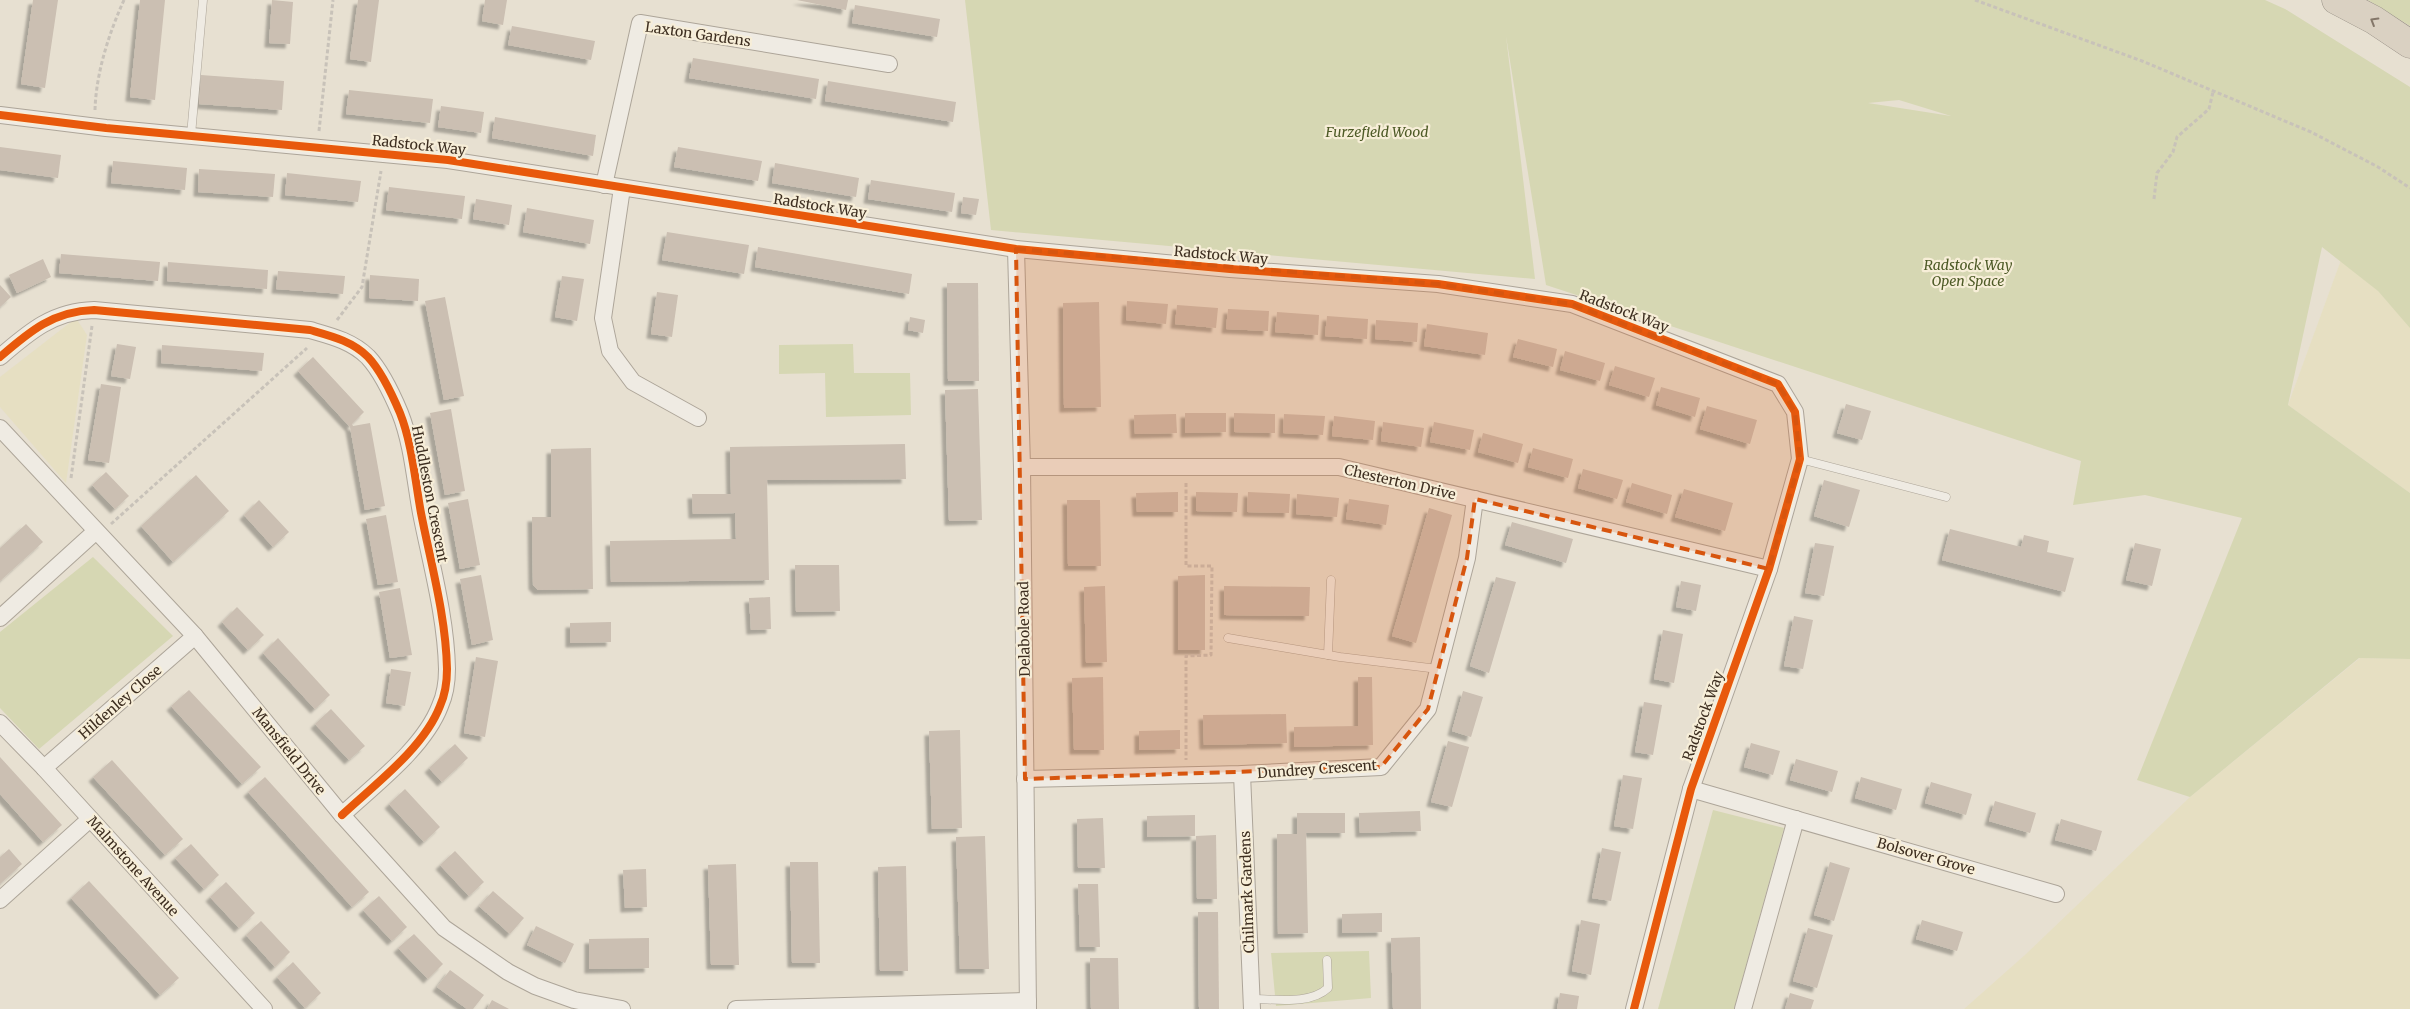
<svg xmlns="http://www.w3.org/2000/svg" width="2410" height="1009" viewBox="0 0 2410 1009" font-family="Merriweather,serif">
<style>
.farmland{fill:#e6dfc2}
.green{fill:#d6d7b3;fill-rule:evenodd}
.building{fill:#cbbfb2;filter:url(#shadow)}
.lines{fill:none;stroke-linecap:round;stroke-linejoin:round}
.service-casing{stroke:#ada599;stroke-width:9}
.minor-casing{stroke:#ada599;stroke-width:18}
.motorway-casing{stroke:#928b80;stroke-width:29}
.path{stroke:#c8c2b9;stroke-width:3;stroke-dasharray:4 2.5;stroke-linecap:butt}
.service{stroke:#efebe3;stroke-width:8}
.minor{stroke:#efebe3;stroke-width:16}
.motorway{stroke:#dad1c2;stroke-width:28}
.cycleway-casing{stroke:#f7eed8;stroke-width:11}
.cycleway{stroke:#e8590c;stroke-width:8}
.oneway{stroke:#847769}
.marked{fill:#d7550e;fill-opacity:0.2;stroke:#d7550e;stroke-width:4;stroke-dasharray:10 6;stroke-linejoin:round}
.labels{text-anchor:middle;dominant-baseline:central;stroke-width:4.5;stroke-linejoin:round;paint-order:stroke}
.street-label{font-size:14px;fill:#3d2e20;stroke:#f7eed8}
.park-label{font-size:14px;font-style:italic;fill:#4d5a26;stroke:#f7eed8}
</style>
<defs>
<filter id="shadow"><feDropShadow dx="-4.5" dy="4.5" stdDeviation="1" flood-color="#0004"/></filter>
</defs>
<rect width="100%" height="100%" fill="#e7e0d1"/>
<g class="farmland">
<path d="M2341,260L2378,291L2410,327V493L2288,405Z"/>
<path d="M76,318L87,335L66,483L0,407V377Z"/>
<path d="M2360,658L2410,659V1009H1964L2026,954L2190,797Z"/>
</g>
<g class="green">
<path d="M965,0H2265L2285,9L2410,87V328L2378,291L2322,247L2288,405L2410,493V659L2359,658L2190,797L2137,780L2242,518L2145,495L2073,505L2081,461L1546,285L1506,36L1535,279L991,230ZM1899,100L1951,116L1868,103Z"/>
<path d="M2368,0H2410V26Z"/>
<path d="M853,344L854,373H910L911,415L826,417L825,373L779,374V345Z"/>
<path d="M93,557L173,636L39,749L0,708V632Z"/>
<path d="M1713,810L1784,828L1734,1009H1658Z"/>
<path d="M1369,951L1371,998L1276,1006L1271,953Z"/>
</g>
<g class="building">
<path d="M33,0H58L45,88L21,84Z"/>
<path d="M140,0H165L155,100L130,97Z"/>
<path d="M272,0L293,2L290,44L269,43Z"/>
<path d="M358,0H379L371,62L350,59Z"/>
<path d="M485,0H507L503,25L482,21Z"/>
<path d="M797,0H848L846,10Z"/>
<path d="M855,5L940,19L937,37L852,23Z"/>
<path d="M512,26L595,41L591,60L508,45Z"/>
<path d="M693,58L819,79L816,99L689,78Z"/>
<path d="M201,75L284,81L282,110L199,104Z"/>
<path d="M828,81L956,102L953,122L825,101Z"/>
<path d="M349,90L433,99L430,123L346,114Z"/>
<path d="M441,106L484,112L481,133L438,127Z"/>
<path d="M495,117L596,135L593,156L492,138Z"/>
<path d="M0,147L61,155L58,178L0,170Z"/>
<path d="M678,147L762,161L758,181L674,167Z"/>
<path d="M113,161L187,168L185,190L111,183Z"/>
<path d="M775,163L859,178L856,197L772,183Z"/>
<path d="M199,169L275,174L273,197L198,192Z"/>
<path d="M287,173L361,181L358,202L285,195Z"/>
<path d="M871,180L955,193L952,212L868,199Z"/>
<path d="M389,187L465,196L462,219L386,210Z"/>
<path d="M963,197L979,199L976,215L961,213Z"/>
<path d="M476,199L512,205L509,225L473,219Z"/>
<path d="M527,208L594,220L590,244L523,232Z"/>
<path d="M667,232L749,245L744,274L662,260Z"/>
<path d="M758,247L912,274L909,294L755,267Z"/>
<path d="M61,254L160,262L158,281L59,273Z"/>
<path d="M43,259L51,277L17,293L9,275Z"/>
<path d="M168,262L268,270L267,289L167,281Z"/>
<path d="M278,271L345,276L343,294L276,289Z"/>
<path d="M370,275L419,279L418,301L369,298Z"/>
<path d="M562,276L584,279L577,321L555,317Z"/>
<path d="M947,283H978L979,381H948Z"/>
<path d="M0,285L11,297L0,307Z"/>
<path d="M657,292L678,295L672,337L651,334Z"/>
<path d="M445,297L464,396L444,400L425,301Z"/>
<path d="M1127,301L1168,304L1166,324L1126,320Z"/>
<path d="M1099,302L1101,407L1064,408L1063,303Z"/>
<path d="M1177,305L1218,308L1216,328L1175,324Z"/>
<path d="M1228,309L1269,311L1268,331L1226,329Z"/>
<path d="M1277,312L1319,315L1318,335L1275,332Z"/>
<path d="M1327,316L1368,319L1367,339L1325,336Z"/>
<path d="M910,317L925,320L923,333L908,330Z"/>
<path d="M1376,320L1418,323L1417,342L1375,339Z"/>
<path d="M1427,324L1488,333L1485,355L1424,346Z"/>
<path d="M1518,339L1557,349L1553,367L1513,357Z"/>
<path d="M117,344L136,347L130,379L111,376Z"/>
<path d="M162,345L264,353L262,371L161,363Z"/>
<path d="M1565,351L1605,363L1600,381L1560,370Z"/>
<path d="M313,357L364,412L352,424L353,426L370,423L385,506L365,510L350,427L298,371Z"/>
<path d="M1615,366L1655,378L1649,397L1609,385Z"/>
<path d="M101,384L121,387L109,463L88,460Z"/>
<path d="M1661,387L1700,398L1695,417L1656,405Z"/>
<path d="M978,389L982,520L949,521L945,390Z"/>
<path d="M1846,404L1871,411L1862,440L1837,433Z"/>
<path d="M1707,406L1757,420L1750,444L1700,429Z"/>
<path d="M451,409L465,491L445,495L430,413Z"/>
<path d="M1185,413H1226V432L1185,433Z"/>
<path d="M1234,413L1275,414V433L1234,432Z"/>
<path d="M1176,414L1177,433L1135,434L1134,415Z"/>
<path d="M1284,414L1325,416L1323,435L1283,433Z"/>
<path d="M1334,416L1375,421L1373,440L1332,436Z"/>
<path d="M1383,422L1424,428L1421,447L1381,441Z"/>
<path d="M1434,422L1474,430L1470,450L1430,442Z"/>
<path d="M1483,433L1523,444L1518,463L1478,452Z"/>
<path d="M905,444L906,479L767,480L769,580L611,582L610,541L736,539L735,513L693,514L692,494H731L730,447Z"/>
<path d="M591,448L593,589L538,590L533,585L532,517H551V449Z"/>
<path d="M1533,448L1573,459L1568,478L1528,467Z"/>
<path d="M1583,469L1623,480L1617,499L1578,488Z"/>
<path d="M106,472L129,496L115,509L92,485Z"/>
<path d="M196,475L229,511L173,562L141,526Z"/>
<path d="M1824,480L1860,490L1849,527L1814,516Z"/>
<path d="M1632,483L1672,495L1667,514L1626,502Z"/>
<path d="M1684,489L1733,503L1725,531L1675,517Z"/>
<path d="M1178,492V512H1137L1136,493Z"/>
<path d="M1196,492L1238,493L1237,512L1196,511Z"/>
<path d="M1248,492L1290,494L1289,513L1247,512Z"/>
<path d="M1297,494L1339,498L1337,517L1296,514Z"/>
<path d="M468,499L480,565L460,569L448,503Z"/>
<path d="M1349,499L1389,505L1386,525L1346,519Z"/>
<path d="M259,500L289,532L273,547L244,515Z"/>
<path d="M1067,500H1100L1101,566H1068Z"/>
<path d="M1429,508L1452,515L1416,643L1392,636Z"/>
<path d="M386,515L398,582L378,585L366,519Z"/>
<path d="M1512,522L1573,539L1566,563L1505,545Z"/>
<path d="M26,524L43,542L0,581V548Z"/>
<path d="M1950,529L2021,547L2024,535L2049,541L2047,552L2074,558L2065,592L1942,560Z"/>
<path d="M1815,543L1834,546L1824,596L1805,593Z"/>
<path d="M2135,543L2161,549L2152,586L2126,580Z"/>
<path d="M795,565H839L840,611L796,612Z"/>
<path d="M481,575L493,640L472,645L460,579Z"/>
<path d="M1205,575V650H1178V576Z"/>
<path d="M1496,577L1516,582L1489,673L1470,666Z"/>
<path d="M1681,581L1701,585L1696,611L1676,607Z"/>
<path d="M1105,586L1107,662L1086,663L1084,587Z"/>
<path d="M1224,586L1310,587L1309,616L1224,615Z"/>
<path d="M400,588L412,655L390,658L379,592Z"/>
<path d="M770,597L771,629L751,630L749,598Z"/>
<path d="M237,607L264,635L248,650L222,622Z"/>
<path d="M1794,616L1813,620L1803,669L1784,666Z"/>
<path d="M611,622V642L570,643V623Z"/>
<path d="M1663,630L1683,634L1674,683L1654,679Z"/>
<path d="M278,638L330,695L315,709L263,653Z"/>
<path d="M476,657L498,661L485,737L464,733Z"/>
<path d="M391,669L411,672L405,706L386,703Z"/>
<path d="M1103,677L1104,750H1074L1072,678Z"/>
<path d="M1358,677H1372L1373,745L1294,747V727L1358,726Z"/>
<path d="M189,690L261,767L242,784L171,706Z"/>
<path d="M1463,691L1483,697L1471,737L1452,731Z"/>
<path d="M1644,702L1662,705L1653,755L1635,752Z"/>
<path d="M331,709L365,746L349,760L315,724Z"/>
<path d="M1286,714L1287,743L1204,745L1203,715Z"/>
<path d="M960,730L962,828L932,829L929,731Z"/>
<path d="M1180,730V749L1139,750V731Z"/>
<path d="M1448,741L1469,747L1452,807L1431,802Z"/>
<path d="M1751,743L1780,751L1773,775L1744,767Z"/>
<path d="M455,744L468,758L442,782L429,768Z"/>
<path d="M0,757L62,825L43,842L0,794Z"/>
<path d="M1796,759L1838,771L1832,792L1790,780Z"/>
<path d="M112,760L183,839L165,855L93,777Z"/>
<path d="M1623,775L1642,778L1633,829L1614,826Z"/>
<path d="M265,777L369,892L352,907L248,792Z"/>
<path d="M1861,777L1902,789L1896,810L1855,798Z"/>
<path d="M1931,782L1972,794L1966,815L1925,803Z"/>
<path d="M405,789L440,827L424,842L389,804Z"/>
<path d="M1995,801L2036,813L2030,833L1989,821Z"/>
<path d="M1420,811L1421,831L1360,833L1359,813Z"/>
<path d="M1297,813H1345V833H1306L1308,933L1278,934L1277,834H1297Z"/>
<path d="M1195,815V836L1147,837V816Z"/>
<path d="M1103,818L1105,868H1078L1077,819Z"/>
<path d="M2061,819L2102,831L2096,851L2055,840Z"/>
<path d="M1216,835L1217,899H1197L1196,836Z"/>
<path d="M985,836L989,969H960L956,837Z"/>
<path d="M191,844L219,875L204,889L175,858Z"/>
<path d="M1602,848L1621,852L1611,901L1592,898Z"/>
<path d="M9,849L22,864L0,884V857Z"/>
<path d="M455,851L484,882L469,896L440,865Z"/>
<path d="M790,862H818L820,963H792Z"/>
<path d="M1830,862L1850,868L1834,921L1814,915Z"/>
<path d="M736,864L739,965H711L708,865Z"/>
<path d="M906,866L908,971H880L878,867Z"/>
<path d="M646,869L647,907L625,908L623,870Z"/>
<path d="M89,881L179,978L160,995L71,898Z"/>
<path d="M226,882L255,913L239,928L210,897Z"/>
<path d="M1078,884H1098L1100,947H1080Z"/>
<path d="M493,891L524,918L510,934L479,906Z"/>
<path d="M379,896L407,927L392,941L363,910Z"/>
<path d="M1198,912H1218L1219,1009H1199Z"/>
<path d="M1382,913V932L1342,933V914Z"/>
<path d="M1581,920L1600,924L1591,975L1572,971Z"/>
<path d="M1922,920L1963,932L1957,951L1916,939Z"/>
<path d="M261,921L290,952L275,967L246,935Z"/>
<path d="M536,926L574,944L565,963L527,945Z"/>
<path d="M1808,928L1833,935L1817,988L1793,981Z"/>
<path d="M414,934L443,964L428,979L398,948Z"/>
<path d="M1420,937L1421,1009H1393L1391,938Z"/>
<path d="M649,938V968L589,969V939Z"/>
<path d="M1090,958H1118L1119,1009H1091Z"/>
<path d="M293,962L321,993L305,1008L277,977Z"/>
<path d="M450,970L484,995L473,1009H467L437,987Z"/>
<path d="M1560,993L1579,996L1577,1009H1557Z"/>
<path d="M1790,993L1814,1000L1811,1009H1785Z"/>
<path d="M492,1000L509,1009H487Z"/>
</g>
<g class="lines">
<defs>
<g id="service">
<path d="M191,135L203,0"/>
<path d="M1800,459L1946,497"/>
<path d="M1228,638L1340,657L1438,669"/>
<path d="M1328,655L1331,580"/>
<path d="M1252,999C1276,999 1310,1005 1328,988L1327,960"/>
</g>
<g id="minor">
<path d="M0,115L106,128L448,160L1016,249L1230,269L1438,284L1572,304L1778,384L1795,412L1800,459L1769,569L1691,789L1634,1009"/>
<path d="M604,185L640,23L889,64"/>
<path d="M622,188L603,318L610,351L633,382L698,418"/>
<path d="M1016,249L1022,467L1028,1009"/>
<path d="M0,357C29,332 53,311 94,310L310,330C331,336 352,341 368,357C382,372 392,394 400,413C412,443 415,480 421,513C431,564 446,617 447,669C447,682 445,695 440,706C424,748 374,785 342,815"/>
<path d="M0,428L195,636L342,815L444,928L508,972L535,986L574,1000L622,1009"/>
<path d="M1022,467H1339L1769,569"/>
<path d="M0,618L96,531"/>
<path d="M0,723L44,768L264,1009"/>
<path d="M44,768L195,636"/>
<path d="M1242,774L1252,1009"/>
<path d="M1025,779L1242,774L1381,767L1428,709L1467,558L1475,499"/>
<path d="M1691,789L2056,894"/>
<path d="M0,900L90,819"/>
<path d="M736,1009L1028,1001"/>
<path d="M1743,1009L1796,819"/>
</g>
<path id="motorway" d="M2336,0L2374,20L2410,44"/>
</defs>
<use href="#service" class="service-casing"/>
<use href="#minor" class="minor-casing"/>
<use href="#motorway" class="motorway-casing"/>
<g class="path">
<path d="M1975,0L2142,61L2311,132L2378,167L2410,188"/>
<path d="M95,110C96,73 109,33 124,0"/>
<path d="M319,131L333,0"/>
<path d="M2154,199L2157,173L2173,152L2177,137L2209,109L2213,92"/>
<path d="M337,320L362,287L381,171"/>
<path d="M71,478L92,326"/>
<path d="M1186,483V566H1212L1211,655L1186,656V760"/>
<path d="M111,524L307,348"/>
</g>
<use href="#service" class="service"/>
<use href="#minor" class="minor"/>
<use href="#motorway" class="motorway"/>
<defs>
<g id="cycleway">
<path d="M0,115L106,128L448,160L1016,249L1230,269L1438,284L1572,304L1778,384L1795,412L1800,459L1769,569L1691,789L1634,1009"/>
<path d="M0,357C29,332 53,311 94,310L310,330C331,336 352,341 368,357C382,372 392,394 400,413C412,443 415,480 421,513C431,564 446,617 447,669C447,682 445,695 440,706C424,748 374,785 342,815"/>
</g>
</defs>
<use href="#cycleway" class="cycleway-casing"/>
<use href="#cycleway" class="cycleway"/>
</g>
<defs><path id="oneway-chevron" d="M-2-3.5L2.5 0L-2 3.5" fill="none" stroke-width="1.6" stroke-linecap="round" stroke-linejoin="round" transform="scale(1.25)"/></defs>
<use class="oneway" href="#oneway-chevron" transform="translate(2374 21) rotate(-149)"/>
<path class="marked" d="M1016,249L1438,284L1572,304L1778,384L1795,412L1800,459L1769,569L1475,499L1467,558L1428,709L1381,767L1025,779Z"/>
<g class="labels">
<g class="street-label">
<text transform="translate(698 34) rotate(8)">Laxton Gardens</text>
<text transform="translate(419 145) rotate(6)">Radstock Way</text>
<text transform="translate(820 206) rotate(9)">Radstock Way</text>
<text transform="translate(1221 255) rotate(5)">Radstock Way</text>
<text transform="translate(1624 311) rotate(21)">Radstock Way</text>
<text transform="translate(1400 482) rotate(13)">Chesterton Drive</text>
<text transform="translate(430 494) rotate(79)">Huddleston Crescent</text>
<text transform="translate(1024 629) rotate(-91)">Delabole Road</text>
<text transform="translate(120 702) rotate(-41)">Hildenley Close</text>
<text transform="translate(1703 716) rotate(-70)">Radstock Way</text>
<text transform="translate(289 751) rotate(51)">Mansfield Drive</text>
<text transform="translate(1317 769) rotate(-4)">Dundrey Crescent</text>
<text transform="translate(1926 856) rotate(16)">Bolsover Grove</text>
<text transform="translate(133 866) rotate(48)">Malmstone Avenue</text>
<text transform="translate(1247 892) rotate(-92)">Chilmark Gardens</text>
</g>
<g class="park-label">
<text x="1377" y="132">Furzefield Wood</text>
<text x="1968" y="265">Radstock Way<tspan x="1968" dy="16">Open Space</tspan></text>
</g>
</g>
</svg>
